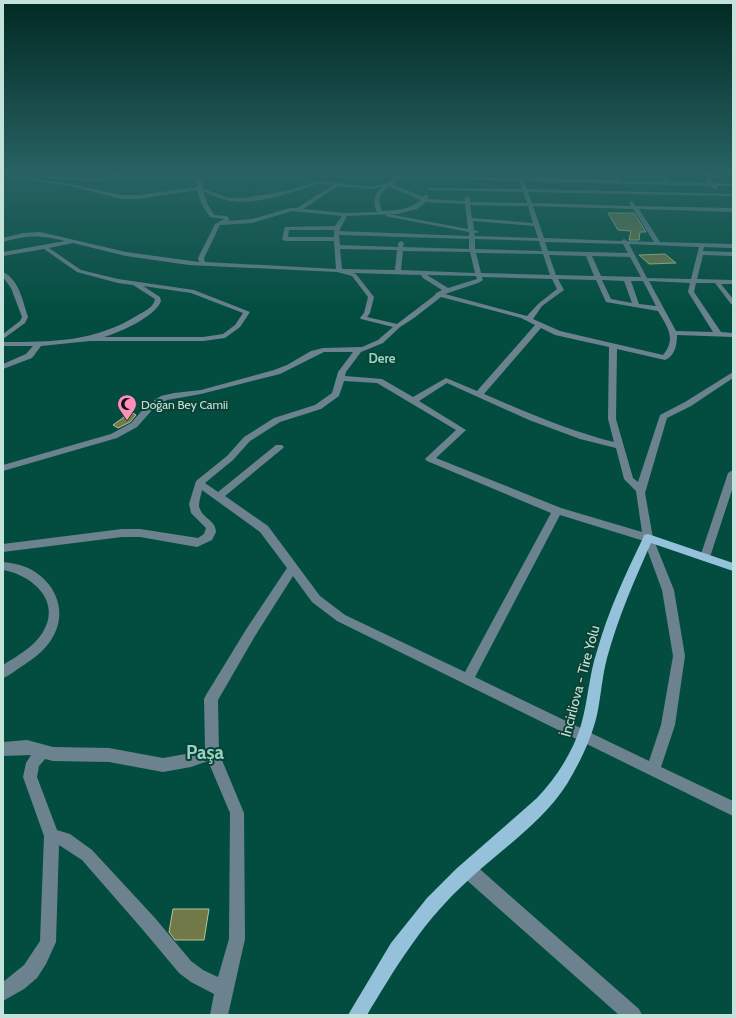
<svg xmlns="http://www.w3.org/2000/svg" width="736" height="1018" viewBox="0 0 736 1018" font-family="Cabin,sans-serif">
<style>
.building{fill:#727949;stroke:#bac390}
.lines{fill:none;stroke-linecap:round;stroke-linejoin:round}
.minor{fill:#6d828f;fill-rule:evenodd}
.major{fill:#96c1db;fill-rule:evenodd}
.labels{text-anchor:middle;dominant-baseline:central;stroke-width:4;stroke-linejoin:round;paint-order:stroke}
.poi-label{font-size:12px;fill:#c3e2d9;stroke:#0d4035;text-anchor:start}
.far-district-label{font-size:13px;font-weight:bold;fill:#95d4c3;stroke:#0d4035}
.near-street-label{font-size:14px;fill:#c3e2d9;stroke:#0d4035}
.near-district-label{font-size:19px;font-weight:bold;fill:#95d4c3;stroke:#0d4035}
</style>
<rect width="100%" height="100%" fill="#024d3f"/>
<g class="building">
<path d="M608,213H634L646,232H640L639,240H629L631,231L618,230Z"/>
<path d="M665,254L676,263L649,264L639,255Z"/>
<path d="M131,412L136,415L130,422L118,428L113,425Z"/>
<path d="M173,909H209L204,940H175L169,932Z"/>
</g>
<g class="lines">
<g class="minor">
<path d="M128,172H137L97,181L47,178L45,177L47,176L97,179Z"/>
<path d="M185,172H190L204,184L202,188L228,198H243L286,191L320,181L370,187L388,183L402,172H407L392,184L423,197L424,195H428V199L465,201L464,198L467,196L470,198V202L527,203L523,192L428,190L426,189L428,188L522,189L520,181L435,178L433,177L435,176L519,178L517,172H521L523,178L617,180L611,172H615L622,181L665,182L658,172H662L671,182L708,183L705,175L707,172H712L709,175L713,183L733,184V186H716L718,189L716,190L710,186L524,181L527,189L733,194V196L528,192L532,203L631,206L629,203L632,201L636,206L733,208V212L639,209L660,242L733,244V248L704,247L703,251L733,252V256L703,255L697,279L733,280V284H721L733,299V305L731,304L715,283H696L694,292L721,332L733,333V337L677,335C677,345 675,356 665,360L617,349L616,419L633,478L638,482L660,415L685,402L733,372V378L691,406L667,418L645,493L653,538L674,590L685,656L675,725L661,767L733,801V816L337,621L312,602L293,576L255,636L218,700L219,753L244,813L245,939L228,1015H210L214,994L191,982L179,973L143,930L82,860L59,845L56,942L46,964L37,978L24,989L3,1001V982L24,965L40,941L44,836L23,777L26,763L31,755L3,756V742L27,740L53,747L109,748L163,758L191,753L205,748L204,699L206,695L247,628L287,568L260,532L202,490C201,495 199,501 199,506C201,518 216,520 216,532L212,540L197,547L140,537H122L3,552V544L122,529H140L198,538L204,534L206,528L191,513L189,504L196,481L227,456L244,437L274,418L315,405L332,393L338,372L353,352H324L280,374L201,394L167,400L153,409L137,427L117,438L3,471V465L111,434L131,423L147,405L161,396L174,393L201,390L274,370L287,365L311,351L323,348L362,347L378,340L393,327L361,319L360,318L364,313L368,297L352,276L337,272L189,265L126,256L73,243L49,248L81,270L118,279L194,290L250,312L240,327L225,338L203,341H90L41,346L32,358L3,369V364L26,354L33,346H3V342C52,342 95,342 138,315C145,311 154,307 155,299L133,285L118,283L77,272L44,249L3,256V252L65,241C38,235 30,235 3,242V238L23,233L40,232L126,252L199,262L198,258L215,224L224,219L210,217L202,205L197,190L138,199H121L70,186L3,176V174L70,184L121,195H138L197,187L199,185ZM320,183L333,185L297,208H290L252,219L228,221L230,220L227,216L214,215L208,205L203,191C210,194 218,198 226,200C253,207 294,192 320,183ZM338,186L370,189L383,186C374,194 372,201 377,212L345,213L303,209ZM389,187L421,200C409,210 397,210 382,211C377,200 379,194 389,187ZM426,202L465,204L468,229L388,214L385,216L469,232V236L339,231L347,216L398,214L417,209ZM470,205L528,206L533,223L472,218ZM533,206L633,209L654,242L627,241L624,239L621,241L544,238ZM292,211L342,216L335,226L285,227L282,239L285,241H334L336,269L205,262L204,258L220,225L252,223ZM473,221L534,226L538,238L475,236L474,233L480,232L474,230ZM289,230H334V237H288ZM339,235L469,239V249L403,247L404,243L401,241L398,243V247L340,245ZM475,239L539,241L542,251L475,249ZM545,242L623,244L628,253L548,251ZM629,244L699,247L691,279L647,278ZM340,249L397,250L395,270L342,269ZM403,251L470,252L475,273L401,270ZM476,253L543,254L550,275L481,273ZM549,255L586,256L594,276L556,275ZM592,256L630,257L641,277L601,276ZM353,273L421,275L423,278L442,290L436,293L435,295L397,324L367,317L370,313L374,297L356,274ZM427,275L476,276L477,279L448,288ZM482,277L552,279L557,289L538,304L527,316L445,294L478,283L483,280ZM558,279L596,280L606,302L658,311C667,327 677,338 663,355L560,331L533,319L542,306L564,290ZM602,280L624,281L632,303L611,299ZM631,281H643L656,306L639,304ZM649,281L690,283L688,292L713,332L676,331ZM143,286L191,293L243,313L235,325L223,334L203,337H104C120,332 155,317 161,301L160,297ZM441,297L521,318L535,325L477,391L446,378L413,397L382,379L345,376L346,372L361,352L383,343L400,327L414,318ZM541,328L555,335L609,347L608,419L614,442C569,431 526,412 484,394ZM344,381L377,383L456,430L427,457L425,459L427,461L551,513L465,672L345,615L320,596L268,526L225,496L282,449L284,447L282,445H276L218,492L205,483L233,460L250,441L280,422L321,409L339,396ZM447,383L529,420L580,439L616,448L624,479L636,491L642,532L561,508L436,458L466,430L419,401ZM560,515L644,541L662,590L673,656L661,725L649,761L475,677ZM45,759L53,761L109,762L163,772L191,767L208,761L230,813L229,939L218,977L203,970L191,961L155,918L92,850L70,834L57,830L37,777L39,766Z"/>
<path d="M3,272C19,279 23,302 28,317L25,323L3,339V334L20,321L22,317L11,288L3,277Z"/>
<path d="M733,470V487L710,557L709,560L705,561L701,560L700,557L728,473Z"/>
<path d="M3,562C13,563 23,565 32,570C58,585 68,615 51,640C44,651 34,658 24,665C17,669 11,675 3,678V665C17,656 34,647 43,632C62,601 32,575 3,570Z"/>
<path d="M468,862L474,864L639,1009L642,1015H619L462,876L460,870L462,864Z"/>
</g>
<path class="major" d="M648,534L733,563V571L651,543C634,581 618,618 607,658C602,677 601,696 597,715C591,740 580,762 567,784C540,826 494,854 459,889C421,925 394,970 367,1015H348L391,943L427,898L456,869L537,798C556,778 573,752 581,725C588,701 589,675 597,651C608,612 625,575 643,538L644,535Z"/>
</g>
<linearGradient id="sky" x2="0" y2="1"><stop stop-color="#012a23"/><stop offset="0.55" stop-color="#286263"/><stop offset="1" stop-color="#286263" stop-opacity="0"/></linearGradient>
<rect width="736" height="315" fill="url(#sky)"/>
<defs>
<symbol id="mosque-pin" viewBox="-11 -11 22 30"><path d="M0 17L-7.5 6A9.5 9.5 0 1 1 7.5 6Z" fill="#fe8ebb" stroke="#0d4035"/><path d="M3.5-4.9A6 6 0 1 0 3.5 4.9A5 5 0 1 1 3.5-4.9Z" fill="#111"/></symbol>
</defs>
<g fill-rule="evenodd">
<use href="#mosque-pin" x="116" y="393" width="22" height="30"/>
</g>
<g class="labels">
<g class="poi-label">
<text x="141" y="404">Doğan Bey Camii</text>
</g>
<g class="far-district-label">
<text x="382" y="358">Dere</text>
</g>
<g class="near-street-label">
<text transform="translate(580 681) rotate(-75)">İncirliova - Tire Yolu</text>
</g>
<g class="near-district-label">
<text x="205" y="752">Paşa</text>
</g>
</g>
<rect width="736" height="1018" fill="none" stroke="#c3e2d9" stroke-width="8"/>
</svg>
